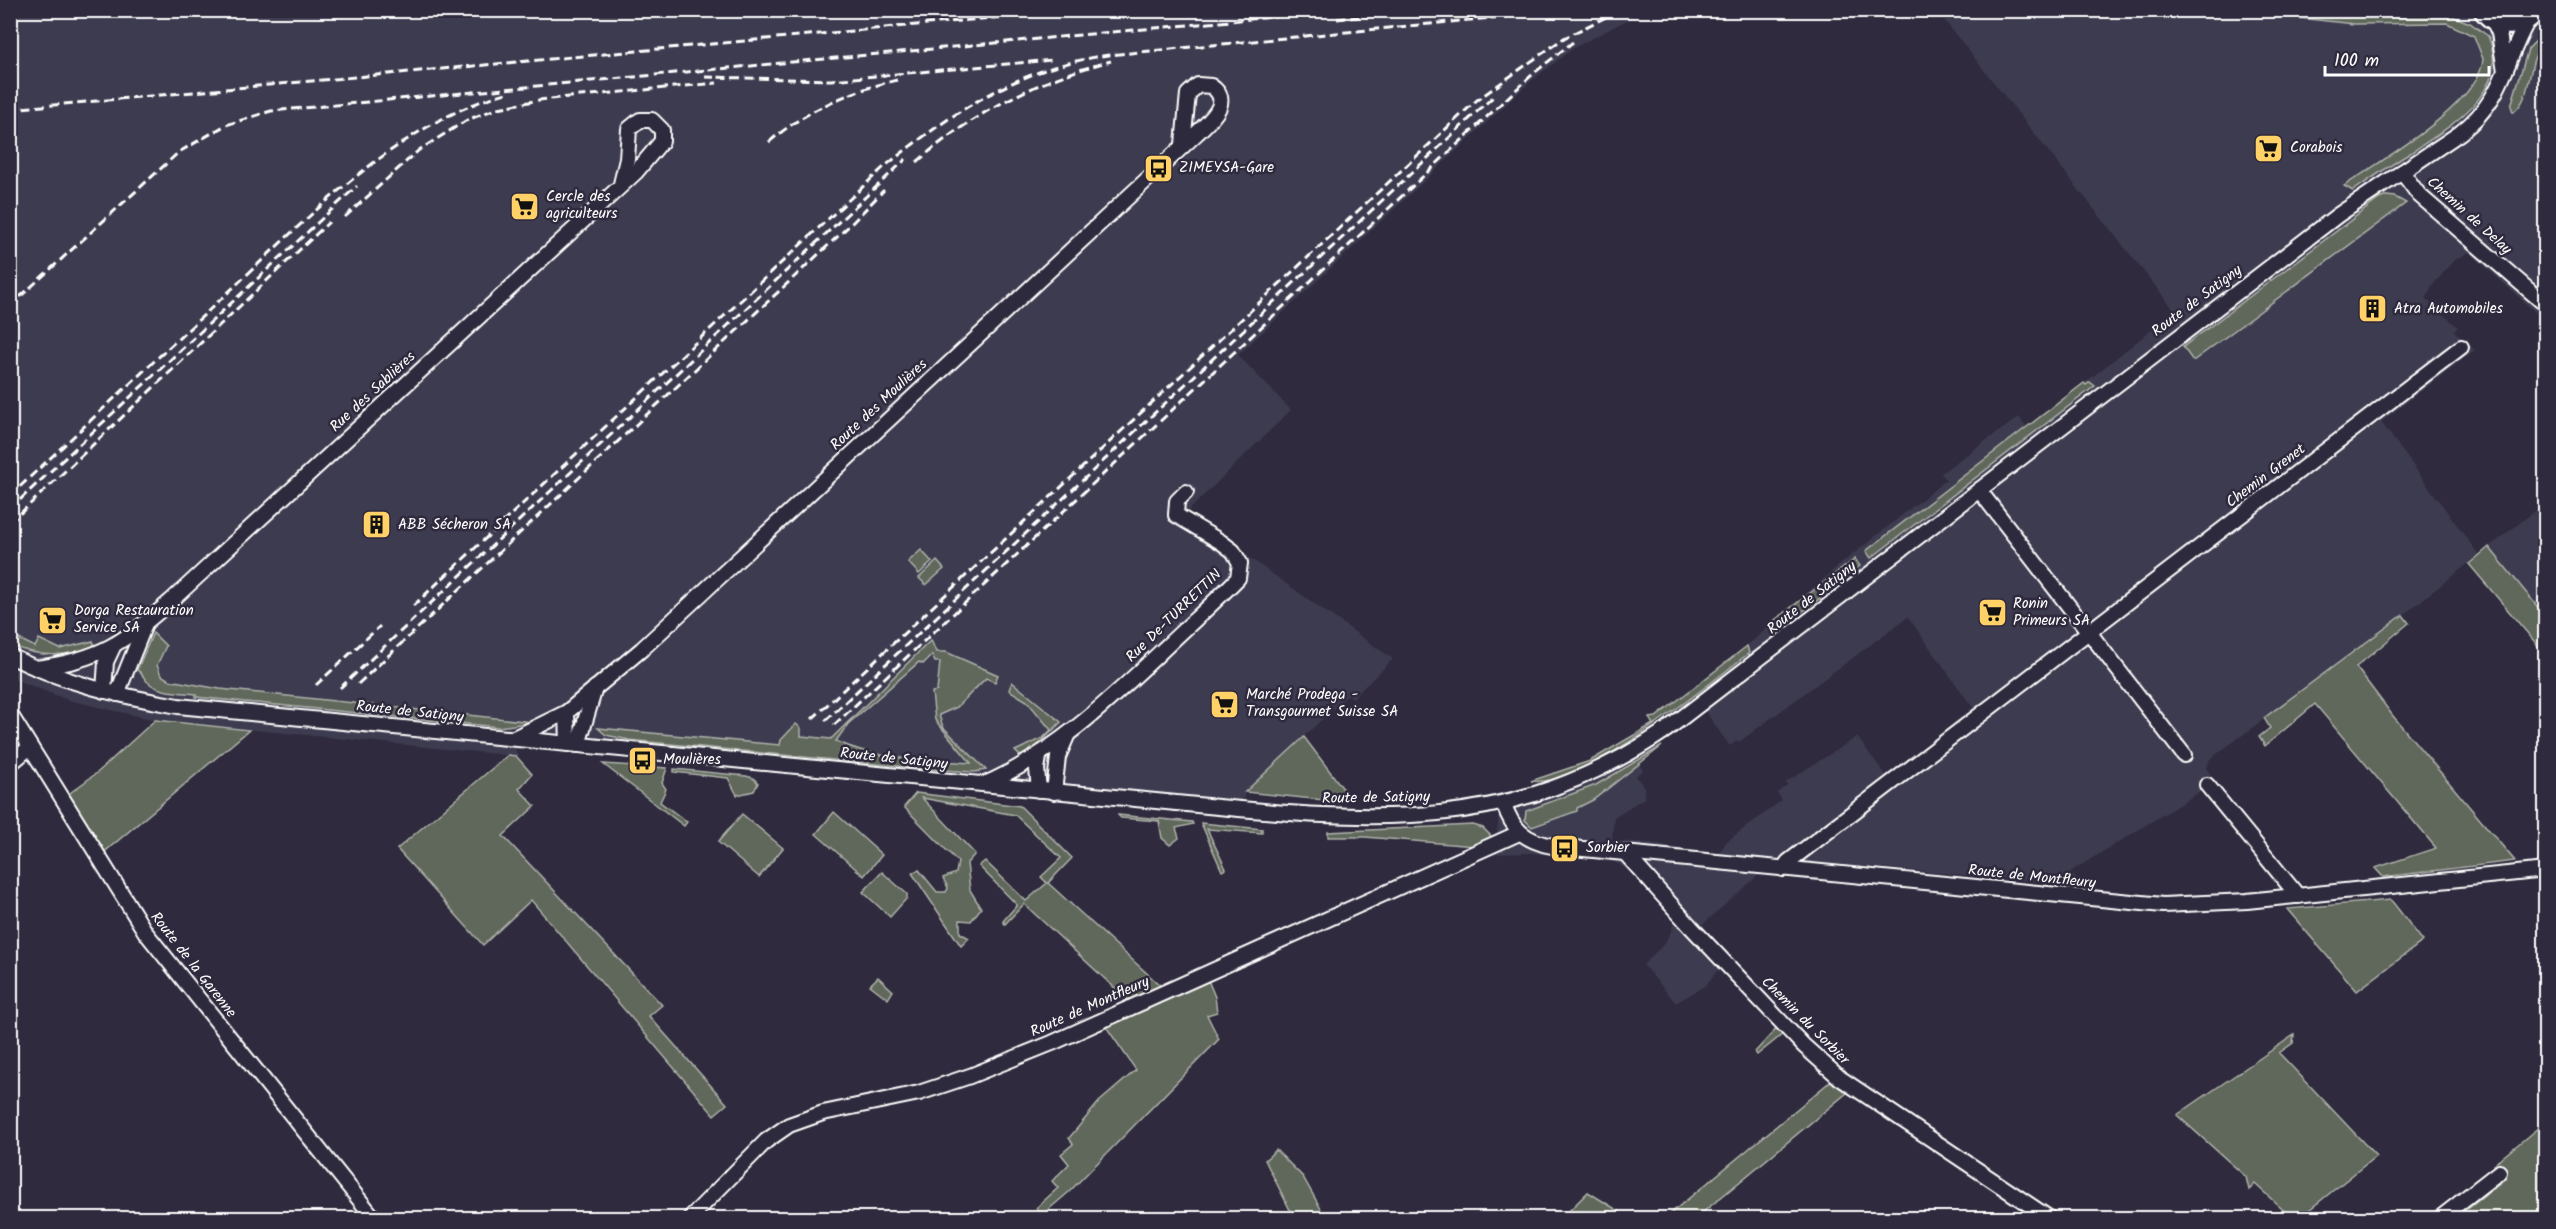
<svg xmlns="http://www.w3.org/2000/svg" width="2556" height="1229" viewBox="0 0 2556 1229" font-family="Kalam,sans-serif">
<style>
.built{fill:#3e3b50}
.green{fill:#5f675a;stroke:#afb3ac;stroke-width:1.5;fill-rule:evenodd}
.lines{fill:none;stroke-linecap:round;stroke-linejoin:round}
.minor-casing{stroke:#fff;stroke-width:18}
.major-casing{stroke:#fff;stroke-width:21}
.minor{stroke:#2f2a3d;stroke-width:14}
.major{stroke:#2f2a3d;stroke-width:16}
.rail{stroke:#fff;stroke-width:3;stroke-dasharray:9 4.5;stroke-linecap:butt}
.labels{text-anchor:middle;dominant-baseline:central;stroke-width:5;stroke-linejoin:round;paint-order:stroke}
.poi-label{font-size:15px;fill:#fff;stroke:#2f2a3d;text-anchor:start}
.street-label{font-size:15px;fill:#fff;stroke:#2f2a3d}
</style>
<rect width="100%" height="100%" fill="#2f2a3d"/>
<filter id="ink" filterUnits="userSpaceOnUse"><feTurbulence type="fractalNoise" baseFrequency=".0167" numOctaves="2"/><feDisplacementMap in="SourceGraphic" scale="12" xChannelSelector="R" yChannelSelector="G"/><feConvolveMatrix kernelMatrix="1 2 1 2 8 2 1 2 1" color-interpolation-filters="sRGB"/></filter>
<g filter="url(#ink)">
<g class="built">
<path d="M10,11H1644L1572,49L1531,81L1238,355L1291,410L1186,513L1393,659L1353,698L1348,695L1245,792L1240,817L516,747V756L155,720L68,700L11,678Z"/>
<path d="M1937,11H2545V321L2469,252L2455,260L2431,287L2426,299L2458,327L2454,331L2475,350L2381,422L2479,555L2369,642L2210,759L2206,768L2216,782L2070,872L2082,885L1777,859L1701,926L1728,957L1706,985L1676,1003L1643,965L1664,944L1672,930L1673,923L1672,916L1641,882L1619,864L1607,860L1530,853L1495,854L1499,812L1520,798L1630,752L1643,770L1636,776L1644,787V798L1614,817L1612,841L1650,843L1718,855L1726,842L1782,800L1777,793L1787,785L1786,782L1857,737L1886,775L1973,708L1908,617L1739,742L1738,740L1730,746L1689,689L1734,657L1838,566L1946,480L1941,473L2019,417L2028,428L2175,311Z"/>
<path d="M2545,503V616L2489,547Z"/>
</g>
<g class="green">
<path d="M2438,11L2470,23L2488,36C2512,90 2452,125 2415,150C2394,163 2373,177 2353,191L2344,186C2379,162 2481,103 2483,59L2474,36L2447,23L2354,24L2237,11Z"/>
<path d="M2545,32C2546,44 2538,48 2534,59C2529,75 2528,103 2513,112L2511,106L2528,49Z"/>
<path d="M2387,196L2395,197L2406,203L2193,361L2183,347L2379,199Z"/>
<path d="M2090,382L2095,386L1871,558L1866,551L2084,383L2086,385Z"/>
<path d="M2489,547L2545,616V654L2469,564Z"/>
<path d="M921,550L932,562L919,574L908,562Z"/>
<path d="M1855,559L1860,566C1836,584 1800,619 1771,628L1768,625Z"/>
<path d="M937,561L944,569L926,585L919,578Z"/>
<path d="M2403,615L2409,623L2356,667L2393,716L2515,861L2383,877L2375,868L2436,848L2315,704L2265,746L2259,737L2270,728L2264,718Z"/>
<path d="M153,633L166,646L157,665L161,675L169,680L220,689L533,722L499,727L196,697V694C181,692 161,693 149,683C143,679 143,673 137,670Z"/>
<path d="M11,635L35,647L39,639L60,649L93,641L95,647C65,657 40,658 11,645Z"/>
<path d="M931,640L936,652H946L998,675L995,682L986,678L957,707L939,715L943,727L986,770L974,772L927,769L629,740L606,735L598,728L780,745L781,740L796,724L801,728V736L831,739ZM932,655L935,662H940L937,691L932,692L935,720L971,763C926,760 876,760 836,741L848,724L919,662L923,664Z"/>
<path d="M1747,646L1749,653C1706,686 1583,789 1531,781L1590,761L1653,724L1649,718L1656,717Z"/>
<path d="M1012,682L1061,722L1031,752L1021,757L1015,751L1043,738L1051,730L1027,701L1009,690Z"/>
<path d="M155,720L249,730L102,854L66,796L98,772Z"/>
<path d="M1304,737L1347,794L1333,801L1245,792Z"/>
<path d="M1662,746L1593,800L1577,808V811L1532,827L1525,820L1526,811L1596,785Z"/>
<path d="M508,755L516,756L532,774L519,789L535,806L503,836L662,1005L649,1016L727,1104L714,1115L531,900L483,945L397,849Z"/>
<path d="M603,764L667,768L662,783L666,789L660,802L687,822L684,826Z"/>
<path d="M674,769L746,776L753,778L758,783L754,791L737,795L728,778L674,772Z"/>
<path d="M916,793L1020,806L1072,858L1048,883L1162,987L1130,1002L1024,904L1005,924L1003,921L1017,905L979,866L985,861L1026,901L1047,883L1041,877L1061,858L1015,815L922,798L975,854L967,863L970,890L981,908L971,921L960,920V933L969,938L961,946L912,873L919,870L937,892H946L948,888L943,878L956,873L958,862L904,807Z"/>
<path d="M834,812L882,855L864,876L816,834Z"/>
<path d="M742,814L783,848L759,877L718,842Z"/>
<path d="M1118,815L1192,822L1193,824L1176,828L1179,838L1170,845L1162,838L1159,821L1121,818Z"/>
<path d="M1201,823L1262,829V833L1207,829L1226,869L1222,871Z"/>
<path d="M1473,825L1483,828L1493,838L1475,846L1365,837H1328V832Z"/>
<path d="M882,872L907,894V898L890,917L863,892Z"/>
<path d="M2391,900L2423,941L2357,991L2287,909Z"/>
<path d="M878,977L893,991L888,999L870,985Z"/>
<path d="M1208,980L1215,997L1217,1012L1207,1015L1219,1039L1069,1192L1042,1215L1036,1208L1058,1188L1052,1181L1069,1164L1061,1154L1073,1144L1069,1138L1099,1102L1136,1070L1105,1025Z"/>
<path d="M1779,1026L1784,1033L1757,1055L1755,1052Z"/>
<path d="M2294,1035L2293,1043L2279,1053L2376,1156L2299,1218H2292L2255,1184L2249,1190L2246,1177L2177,1115Z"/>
<path d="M1832,1080L1848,1092L1696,1218H1665Z"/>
<path d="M2545,1122V1218H2455L2506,1178L2493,1165Z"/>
<path d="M1276,1150L1303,1177L1326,1218H1294L1265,1160Z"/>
<path d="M1588,1192L1630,1218H1562Z"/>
</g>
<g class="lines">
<defs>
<g id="minor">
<path d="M2494,22L2499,33L2505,71"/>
<path d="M2402,172L2419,195L2546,305"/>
<path d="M1979,490L2184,755"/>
<path d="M10,656C64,683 120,696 178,706L1197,805C1373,822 1513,834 1666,730L2338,215L2460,133C2504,98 2502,68 2527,22"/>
<path d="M36,668C101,660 124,642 172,600L636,172L662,141V130L652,120H640L629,129L627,159L621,184"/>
<path d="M104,691L106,662L113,647"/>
<path d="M117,694L144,627"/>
<path d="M567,712L568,744"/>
<path d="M10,714L146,933L374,1218"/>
<path d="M516,737L567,712L642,649L1196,134C1209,121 1234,102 1211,86L1198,85L1188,94L1183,144"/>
<path d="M578,745L595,688"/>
<path d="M1039,757L1037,769L1039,790"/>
<path d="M10,764L30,747"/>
<path d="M985,784C1056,753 1112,698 1168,645C1191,623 1216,601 1238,578L1240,563L1233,551L1221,542L1176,515L1177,501L1186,492"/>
<path d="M2207,785L2298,896"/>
<path d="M1054,792L1058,757L1067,736"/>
<path d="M1504,804C1512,829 1525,841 1552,846L2163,905L2247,901L2546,870"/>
<path d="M1626,854L1691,927L1804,1046L1840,1078L2049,1218"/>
<path d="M1783,869L1788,862L2461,347"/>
<path d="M690,1218L766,1141L789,1125L823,1113L919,1093L970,1076L1052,1043L1519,833"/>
<path d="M2440,1218L2499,1172"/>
</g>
<path id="major" d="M2482,10C2496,31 2523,31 2538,10"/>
</defs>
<use href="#minor" class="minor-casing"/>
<use href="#major" class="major-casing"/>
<use href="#minor" class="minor"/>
<use href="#major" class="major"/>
<g class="rail">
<path d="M1337,19L1427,10"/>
<path d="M705,77L831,80L1052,60"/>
<path d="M10,109L1079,10"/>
<path d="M769,142C808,109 848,92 897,80"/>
<path d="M917,162C974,112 1037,80 1111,61"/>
<path d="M345,217L419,150L467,120L498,108L539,100L717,83"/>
<path d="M10,306L179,152L226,125L271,111L1347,10"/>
<path d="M10,496C80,430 150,365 220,300C303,223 394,125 506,93"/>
<path d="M10,509L357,186"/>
<path d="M10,523L329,222"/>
<path d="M413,606L884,167C954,111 1019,67 1109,55L1574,10"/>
<path d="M358,684L851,224L884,190"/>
<path d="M316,685L380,626"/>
<path d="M340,688L906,159"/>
<path d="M812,719L1477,100L1564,38L1620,10"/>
<path d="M825,721L1495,95"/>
<path d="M834,725L1534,73L1573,42"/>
</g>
</g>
</g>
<defs>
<symbol id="supermarket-square" viewBox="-11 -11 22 22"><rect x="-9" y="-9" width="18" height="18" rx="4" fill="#ffd166" stroke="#2f2a3d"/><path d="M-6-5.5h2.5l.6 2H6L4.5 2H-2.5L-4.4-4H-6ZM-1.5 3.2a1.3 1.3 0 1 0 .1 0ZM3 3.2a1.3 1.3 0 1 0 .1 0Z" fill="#111"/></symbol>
<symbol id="bus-square" viewBox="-11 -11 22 22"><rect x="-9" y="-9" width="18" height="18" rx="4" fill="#ffd166" stroke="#2f2a3d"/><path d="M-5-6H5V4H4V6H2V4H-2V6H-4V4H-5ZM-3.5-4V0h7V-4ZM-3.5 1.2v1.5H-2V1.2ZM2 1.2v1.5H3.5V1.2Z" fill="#111"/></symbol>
<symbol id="building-square" viewBox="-11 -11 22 22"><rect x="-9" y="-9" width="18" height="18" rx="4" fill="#ffd166" stroke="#2f2a3d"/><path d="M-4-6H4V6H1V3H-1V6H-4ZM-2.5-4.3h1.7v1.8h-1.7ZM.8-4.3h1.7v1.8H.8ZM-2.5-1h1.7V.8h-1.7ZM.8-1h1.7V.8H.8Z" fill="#111"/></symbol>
</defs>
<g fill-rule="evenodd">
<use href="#supermarket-square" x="2252" y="132" width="33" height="33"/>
<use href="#bus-square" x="1142" y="152" width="33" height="33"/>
<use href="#supermarket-square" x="508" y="190" width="33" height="33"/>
<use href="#building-square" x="2356" y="292" width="33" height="33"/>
<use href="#building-square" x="360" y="508" width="33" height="33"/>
<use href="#supermarket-square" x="1976" y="596" width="33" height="33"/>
<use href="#supermarket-square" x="36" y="604" width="33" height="33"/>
<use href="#supermarket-square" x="1208" y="688" width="33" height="33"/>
<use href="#bus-square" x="626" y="744" width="33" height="33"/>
<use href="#bus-square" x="1548" y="832" width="33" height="33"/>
</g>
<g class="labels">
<g class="poi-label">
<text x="2290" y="148">Corabois</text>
<text x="1179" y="168">ZIMEYSA-Gare</text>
<text x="546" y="197">Cercle des<tspan x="546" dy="17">agriculteurs</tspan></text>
<text x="2394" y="309">Atra Automobiles</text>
<text x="398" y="525">ABB Sécheron SA</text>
<text x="2013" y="604">Ronin<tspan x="2013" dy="17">Primeurs SA</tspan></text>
<text x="74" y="611">Dorga Restauration<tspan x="74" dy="17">Service SA</tspan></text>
<text x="1246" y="695">Marché Prodega -<tspan x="1246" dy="17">Transgourmet Suisse SA</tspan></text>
<text x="663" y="760">Moulières</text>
<text x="1586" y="848">Sorbier</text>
</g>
<g class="street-label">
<text transform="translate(2469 216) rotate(42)">Chemin de Delay</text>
<text transform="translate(2197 301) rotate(-37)">Route de Satigny</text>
<text transform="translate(373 392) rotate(-43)">Rue des Sablières</text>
<text transform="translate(879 405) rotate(-43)">Route des Moulières</text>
<text transform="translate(2266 476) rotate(-37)">Chemin Grenet</text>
<text transform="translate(1812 598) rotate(-38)">Route de Satigny</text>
<text transform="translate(1174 616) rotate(-44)">Rue De-TURRETTIN</text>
<text transform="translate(410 712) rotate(6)">Route de Satigny</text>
<text transform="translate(894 759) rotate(6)">Route de Satigny</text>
<text transform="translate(1376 798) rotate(-1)">Route de Satigny</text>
<text transform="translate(2032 877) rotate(6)">Route de Montfleury</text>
<text transform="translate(193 965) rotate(52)">Route de la Garenne</text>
<text transform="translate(1090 1007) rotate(-24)">Route de Montfleury</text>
<text transform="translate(1805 1021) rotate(45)">Chemin du Sorbier</text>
</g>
</g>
<rect width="2556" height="1229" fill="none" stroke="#2f2a3d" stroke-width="36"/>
<rect x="18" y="18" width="2520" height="1193" fill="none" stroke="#fff" stroke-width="2" filter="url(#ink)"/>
<path d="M2325 66v9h164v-9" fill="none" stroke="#ffffff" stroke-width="3"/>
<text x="2334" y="66" font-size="18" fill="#ffffff" stroke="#2f2a3d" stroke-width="4.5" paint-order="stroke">100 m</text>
</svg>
